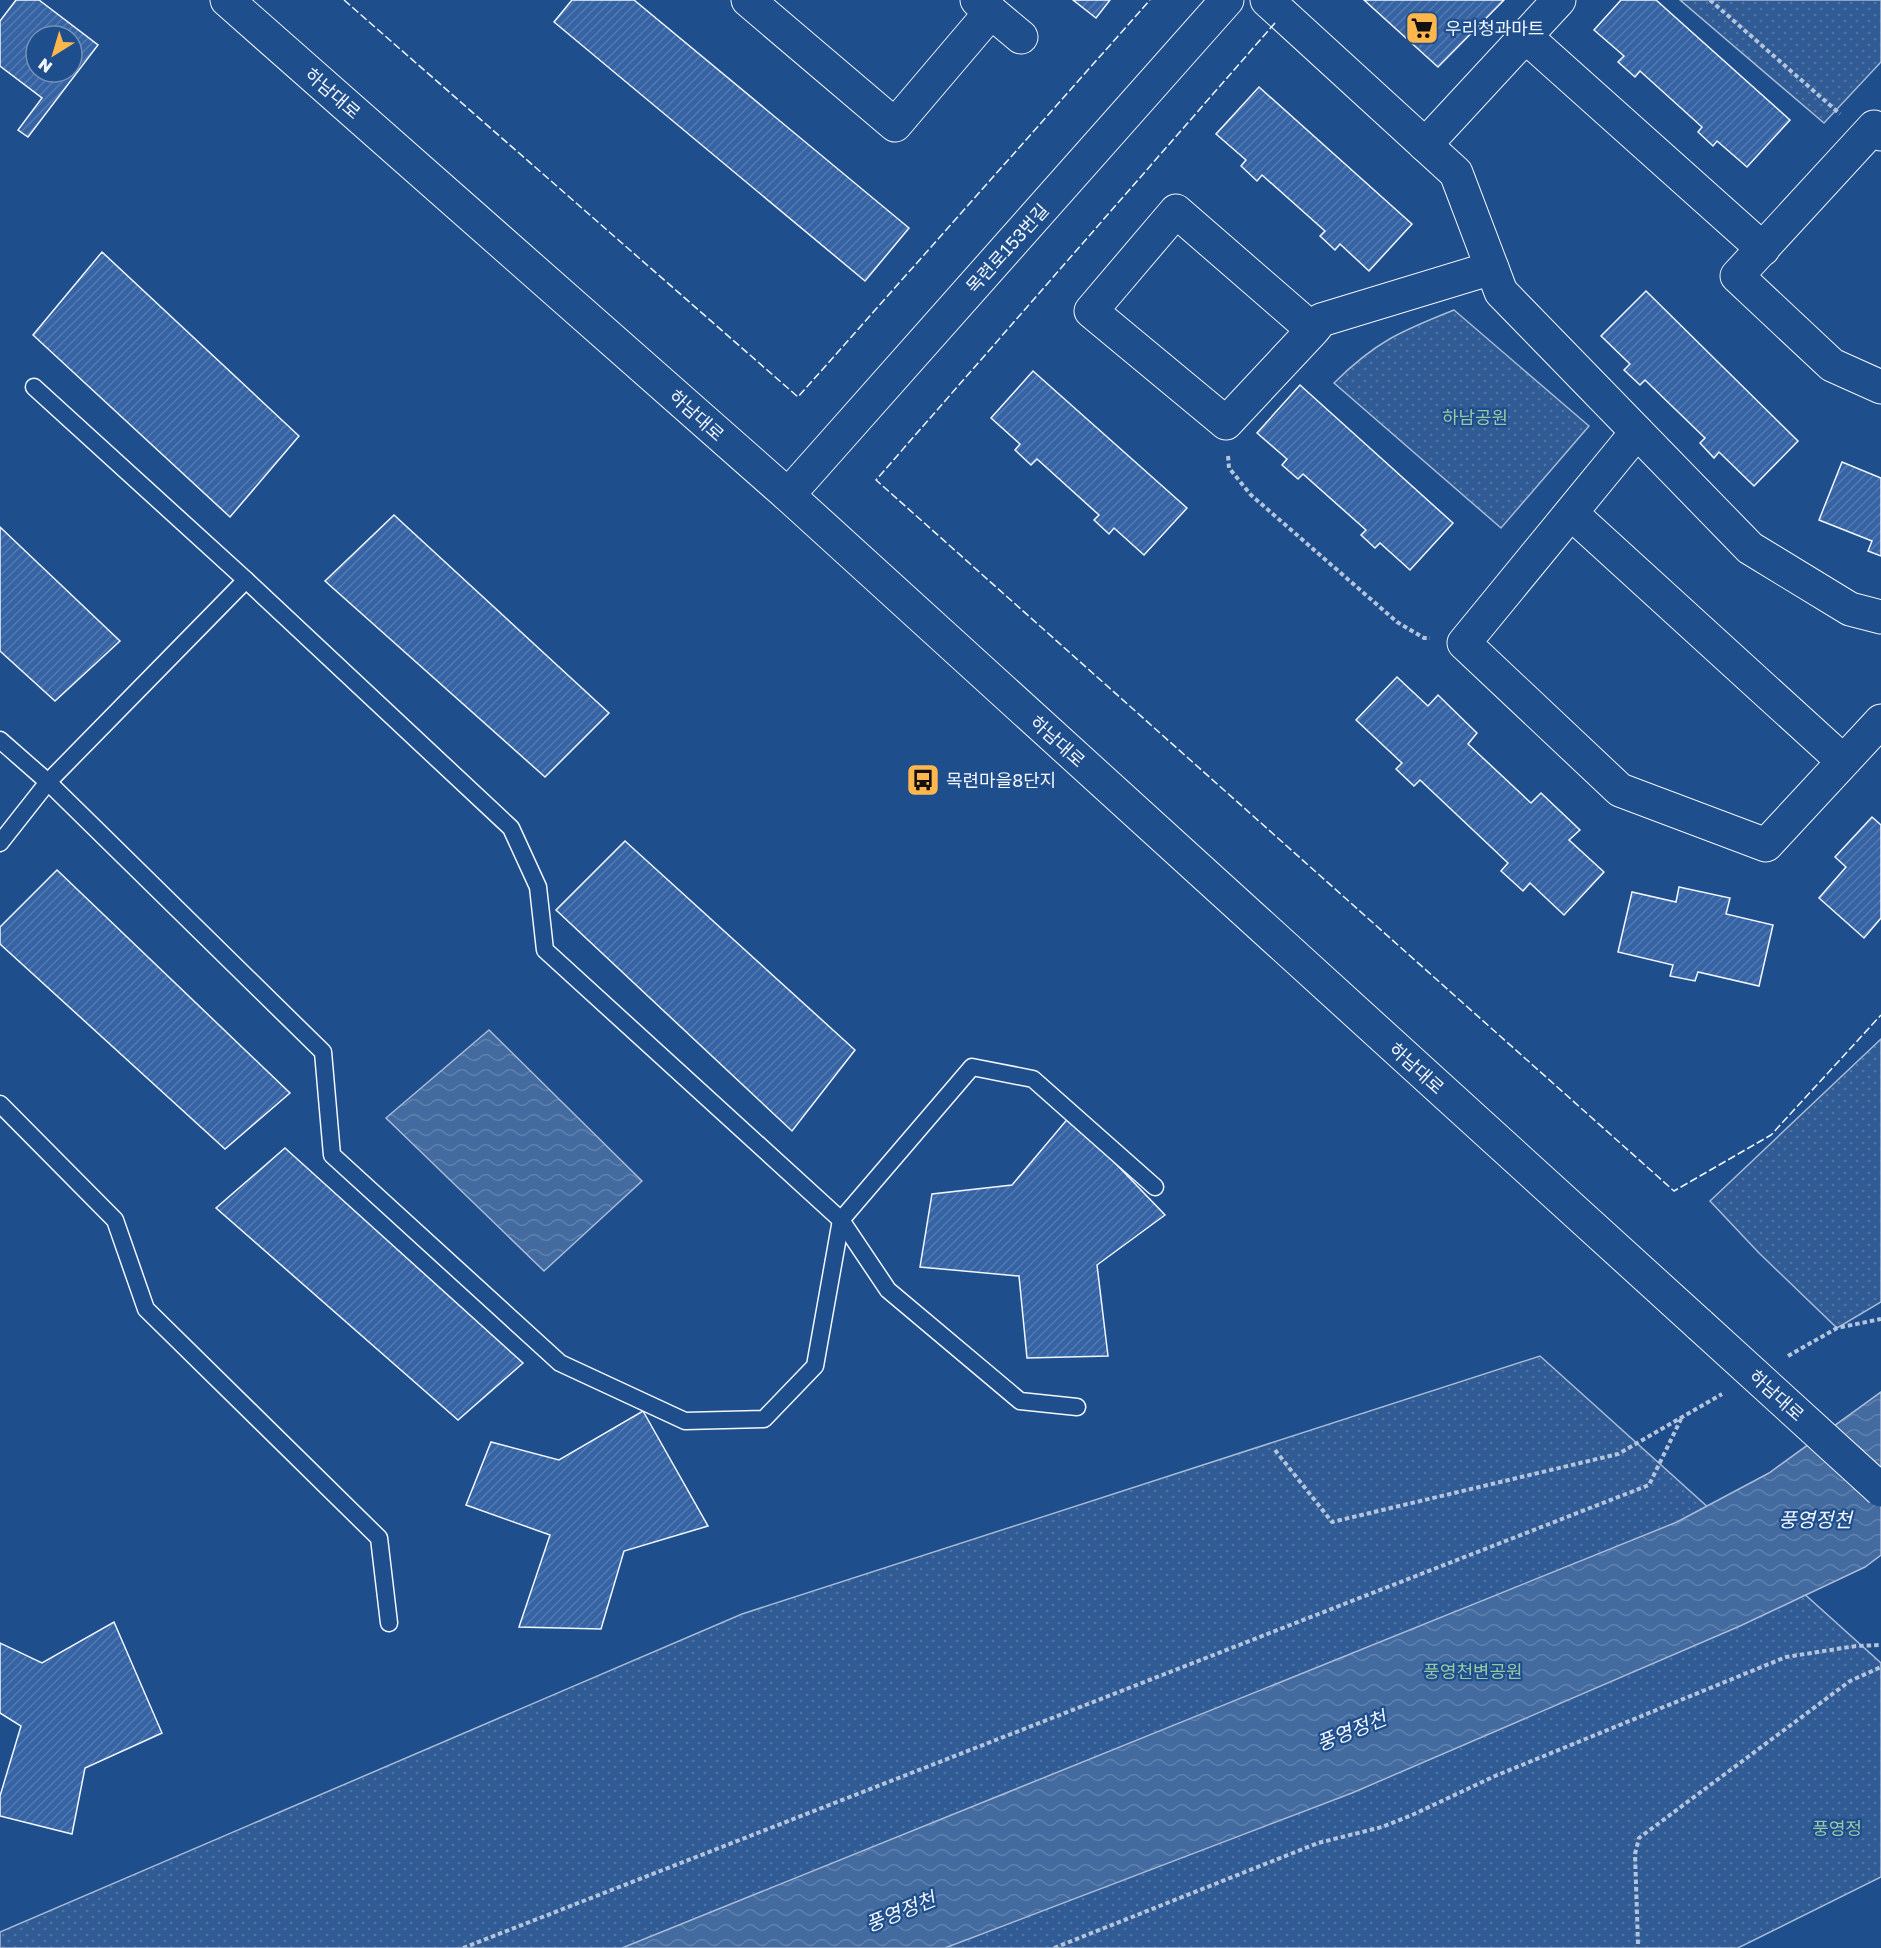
<svg xmlns="http://www.w3.org/2000/svg" width="1881" height="1948" viewBox="0 0 1881 1948" font-family="'Golos Text','Noto Sans KR',sans-serif">
<style>
.grass{fill:url(#grass-dots);stroke:#a8bbd7;stroke-width:1.5}
.water{fill:url(#water-waves);stroke:#a8bbd7;stroke-width:1.5}
.building{fill:url(#building-hatch);stroke:#f2f6ff;stroke-width:1.5;fill-rule:evenodd}
.lines{fill:none;stroke-linecap:round;stroke-linejoin:round}
.service-casing{stroke:#f2f6ff;stroke-width:19}
.minor-casing{stroke:#f2f6ff;stroke-width:35}
.tertiary-casing{stroke:#f2f6ff;stroke-width:35}
.secondary-casing{stroke:#f2f6ff;stroke-width:35}
.path{stroke:#b3c4dc;stroke-width:4;stroke-dasharray:4.5 3;stroke-linecap:butt}
.service{stroke:#1f4e8c;stroke-width:16}
.minor{stroke:#1f4e8c;stroke-width:33}
.tertiary{stroke:#1f4e8c;stroke-width:33}
.secondary{stroke:#1f4e8c;stroke-width:33}
.secondary-bridge-casing{stroke:#f2f6ff;stroke-width:35;stroke-linecap:butt}
.secondary-bridge{stroke:#1f4e8c;stroke-width:33}
.fence{stroke:#f2f6ff;stroke-width:1.5;stroke-dasharray:8 3;stroke-linecap:butt}
.labels{text-anchor:middle;dominant-baseline:central;stroke-width:4.5;stroke-linejoin:round;paint-order:stroke}
.poi-label{font-size:18px;fill:#f2f6ff;stroke:#1f4e8c;text-anchor:start}
.street-label{font-size:18px;fill:#f2f6ff;stroke:#1f4e8c}
.park-label{font-size:18px;fill:#97c8a6;stroke:#1f4e8c}
.water-label{font-size:20px;font-style:italic;fill:#f2f6ff;stroke:#1f4e8c}
</style>
<defs>
<pattern id="grass-dots" width="8" height="8" patternUnits="userSpaceOnUse" patternTransform="scale(1.5)"><rect width="8" height="8" fill="#305b95"/><path d="M2 2h.1M6 6h.1" fill="none" stroke="#4e73a5" stroke-width="1.8" stroke-linecap="round"/></pattern>
<pattern id="water-waves" width="16" height="10" patternUnits="userSpaceOnUse" patternTransform="scale(1.5)"><rect width="16" height="10" fill="#446ba0"/><path d="M0 5q4-4 8 0t8 0" fill="none" stroke="#5f81ae"/></pattern>
<pattern id="building-hatch" width="6" height="6" patternUnits="userSpaceOnUse" patternTransform="scale(1.5)"><rect width="6" height="6" fill="#3563a3"/><path d="M-1 1l2-2M0 6l6-6M5 7l2-2" fill="none" stroke="#537ab1"/></pattern>
</defs>
<rect width="100%" height="100%" fill="#1f4e8c"/>
<g class="grass">
<path d="M1680,0H1881V62L1824,123Z"/>
<path d="M1454,310L1589,426L1501,528L1334,383C1375,342 1401,331 1454,310Z"/>
<path d="M1881,1039V1302L1837,1328L1759,1253L1710,1201Z"/>
<path d="M1540,1356L1881,1663V1877L1738,1948H0V1932L742,1614Z"/>
</g>
<g class="water">
<path d="M489,1030L642,1181L544,1271L386,1118Z"/>
<path d="M1881,1392V1555L1865,1567L1740,1626L1352,1793L945,1948H622L1677,1522L1769,1473Z"/>
</g>
<g class="building">
<path d="M16,0H39L98,45L28,137L18,130L42,98L0,66V21ZM36,36H72V72H36Z"/>
<path d="M572,0H634L909,228L865,281L554,22Z"/>
<path d="M1073,0H1110L1096,18Z"/>
<path d="M1364,0H1504L1438,67Z"/>
<path d="M1621,0H1656L1790,120L1747,167L1717,141L1713,146L1698,132L1702,127L1640,71L1635,77L1618,62L1624,56L1594,30Z"/>
<path d="M1259,87L1412,224L1369,271L1340,244L1335,250L1320,236L1325,231L1262,175L1257,181L1241,166L1246,160L1216,134Z"/>
<path d="M102,252L299,436L230,517L33,335Z"/>
<path d="M1646,291L1798,441L1754,486L1719,452L1714,458L1700,443L1705,438L1645,380L1640,385L1624,370L1630,364L1601,336Z"/>
<path d="M1033,371L1187,508L1144,555L1114,528L1109,534L1094,520L1099,515L1037,459L1031,465L1015,450L1020,444L991,418Z"/>
<path d="M1300,385L1453,523L1410,570L1380,543L1375,548L1361,535L1366,530L1303,474L1298,479L1282,465L1287,459L1257,433Z"/>
<path d="M1842,462L1881,478V556L1868,551L1872,541L1819,520Z"/>
<path d="M394,515L609,713L545,777L325,581Z"/>
<path d="M0,527L120,641L55,701L0,651Z"/>
<path d="M1397,677L1428,706L1438,695L1477,733L1468,744L1531,803L1541,793L1580,830L1569,840L1604,872L1564,915L1530,883L1523,891L1501,871L1508,863L1420,780L1414,786L1396,769L1402,763L1356,720Z"/>
<path d="M1872,817L1881,825V918L1864,938L1819,898L1846,867L1835,857Z"/>
<path d="M625,841L855,1050L792,1131L556,910Z"/>
<path d="M57,870L290,1093L225,1149L0,944V927Z"/>
<path d="M1679,887L1730,898L1726,914L1773,925L1759,986L1698,972L1695,981L1670,976L1673,965L1618,952L1632,892L1676,902Z"/>
<path d="M1070,1116L1165,1215L1097,1265L1108,1356L1027,1358L1019,1276L920,1267L932,1194L1012,1185Z"/>
<path d="M285,1148L523,1363L458,1420L216,1208Z"/>
<path d="M643,1411L708,1526L624,1551L601,1629L519,1627L550,1535L466,1505L491,1442L559,1460Z"/>
<path d="M114,1622L162,1733L85,1768L72,1834L0,1816V1796L21,1726L0,1713V1643L42,1663Z"/>
</g>
<g class="lines">
<defs>
<g id="service">
<path d="M246,580L511,828L538,887L545,950L841,1220L972,1067L1033,1079L1155,1187"/>
<path d="M0,740L48,782L323,1052L332,1155L560,1363L685,1421L764,1419L815,1366L841,1220"/>
<path d="M0,843L48,782L246,580L34,387"/>
<path d="M0,1104L115,1220L146,1309L379,1538L389,1623"/>
<path d="M841,1220L888,1290L1020,1401L1077,1407"/>
</g>
<g id="minor">
<path d="M748,0L895,125L991,12"/>
<path d="M977,0L1021,37"/>
<path d="M1267,0L1456,173L1501,292L1750,548L1850,609L1881,617"/>
<path d="M1525,36L1763,249"/>
<path d="M1881,134L1874,127L1737,276L1832,365L1881,387"/>
<path d="M1425,145L1559,0"/>
<path d="M1313,330L1176,211L1091,311L1226,423L1313,330L1321,320L1492,268"/>
<path d="M1637,432L1464,643L1620,790L1766,845L1881,721"/>
<path d="M1571,513L1843,761"/>
</g>
<path id="tertiary" d="M788,495L1227,0"/>
<path id="secondary" d="M227,0L788,495L1700,1325"/>
</defs>
<use href="#service" class="service-casing"/>
<use href="#minor" class="minor-casing"/>
<use href="#tertiary" class="tertiary-casing"/>
<use href="#secondary" class="secondary-casing"/>
<g class="path">
<path d="M1710,0L1840,114"/>
<path d="M1228,456L1229,468L1251,495L1397,622L1424,638H1430"/>
<path d="M1788,1356L1837,1328L1881,1319"/>
<path d="M1275,1450L1332,1522L1618,1454L1722,1394"/>
<path d="M1638,1944L1635,1854L1639,1838L1850,1681L1881,1667"/>
<path d="M463,1948L1649,1485L1681,1419"/>
<path d="M1054,1948L1318,1843L1382,1827L1412,1815L1495,1776L1786,1657L1856,1646L1881,1645"/>
</g>
<use href="#service" class="service"/>
<use href="#minor" class="minor"/>
<use href="#tertiary" class="tertiary"/>
<use href="#secondary" class="secondary"/>
<defs>
<path id="secondary-bridge" d="M1700,1325L1881,1490"/>
</defs>
<use href="#secondary-bridge" class="secondary-bridge-casing"/>
<use href="#secondary-bridge" class="secondary-bridge"/>
<g class="fence">
<path d="M344,0L798,397L1150,0"/>
<path d="M1275,23L876,480L1674,1191L1771,1135L1881,1015"/>
</g>
</g>
<defs>
<symbol id="supermarket-square" viewBox="-11 -11 22 22"><rect x="-9" y="-9" width="18" height="18" rx="4" fill="#ffb74d" stroke="#1f4e8c"/><path d="M-6-5.5h2.5l.6 2H6L4.5 2H-2.5L-4.4-4H-6ZM-1.5 3.2a1.3 1.3 0 1 0 .1 0ZM3 3.2a1.3 1.3 0 1 0 .1 0Z" fill="#111"/></symbol>
<symbol id="bus-square" viewBox="-11 -11 22 22"><rect x="-9" y="-9" width="18" height="18" rx="4" fill="#ffb74d" stroke="#1f4e8c"/><path d="M-5-6H5V4H4V6H2V4H-2V6H-4V4H-5ZM-3.5-4V0h7V-4ZM-3.5 1.2v1.5H-2V1.2ZM2 1.2v1.5H3.5V1.2Z" fill="#111"/></symbol>
</defs>
<g fill-rule="evenodd">
<use href="#supermarket-square" x="1403" y="9" width="38" height="38"/>
<use href="#bus-square" x="904" y="761" width="38" height="38"/>
</g>
<g class="labels">
<g class="poi-label">
<text x="1445" y="28">우리청과마트</text>
<text x="946" y="780">목련마을8단지</text>
</g>
<g class="street-label">
<text transform="translate(333 93) rotate(41)">하남대로</text>
<text transform="translate(1007 248) rotate(-48)">목련로153번길</text>
<text transform="translate(697 415) rotate(42)">하남대로</text>
<text transform="translate(1058 741) rotate(42)">하남대로</text>
<text transform="translate(1417 1068) rotate(42)">하남대로</text>
<text transform="translate(1777 1395) rotate(42)">하남대로</text>
</g>
<g class="park-label">
<text x="1475" y="417">하남공원</text>
<text x="1473" y="1671">풍영천변공원</text>
<text x="1837" y="1828">풍영정</text>
</g>
<g class="water-label">
<text x="1815" y="1519">풍영정천</text>
<text transform="translate(1351 1730) rotate(-22)">풍영정천</text>
<text transform="translate(900 1911) rotate(-22)">풍영정천</text>
</g>
</g>
<g transform="translate(54 54) rotate(217)"><circle r="28" fill="#1f4e8c" stroke="#7391ba" stroke-width="1.5"/>
<path d="M0-4.5L10 22L0 15L-10 22Z" fill="#ffb74d"/>
<text y="-9" font-size="16" font-weight="bold" text-anchor="middle" fill="#f2f6ff">N</text>
</g>
</svg>
